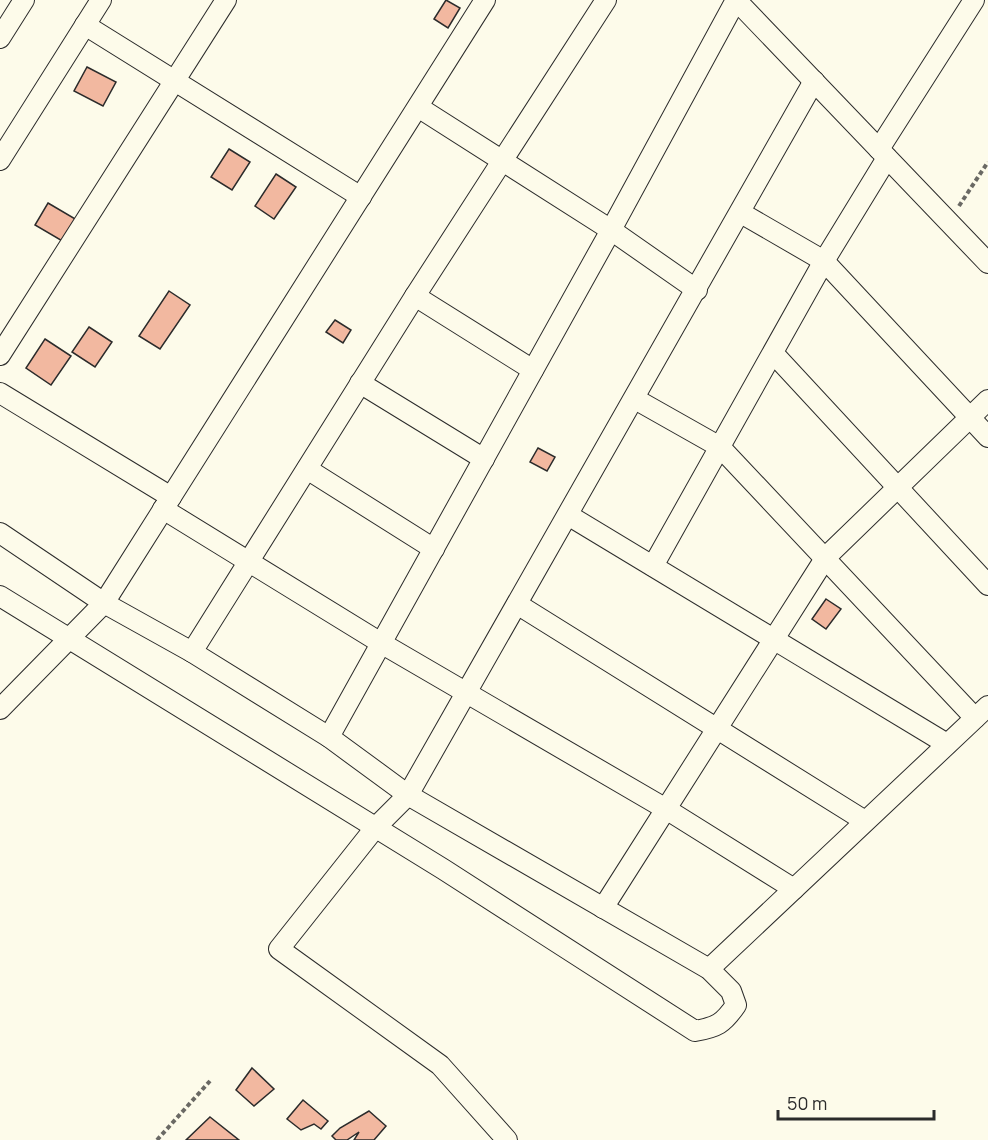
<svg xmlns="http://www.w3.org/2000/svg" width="988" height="1140" viewBox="0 0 988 1140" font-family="Manrope,sans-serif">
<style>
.building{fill:#f2b8a0;stroke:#2b2b2b;stroke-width:1.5}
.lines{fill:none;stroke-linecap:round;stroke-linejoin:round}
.minor-casing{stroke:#2b2b2b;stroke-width:22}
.path{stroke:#6a6964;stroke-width:4;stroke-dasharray:4.5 3;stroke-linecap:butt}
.minor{stroke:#fdfbea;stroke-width:20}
</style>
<rect width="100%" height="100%" fill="#fdfbea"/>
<g class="building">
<path d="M446,0L460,8L448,28L434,19Z"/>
<path d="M87,67L116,82L103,106L74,91Z"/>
<path d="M229,149L250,162L232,190L211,177Z"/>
<path d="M276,174L296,187L274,219L255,206Z"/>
<path d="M48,203L77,220L64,242L35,225Z"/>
<path d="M169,291L190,305L160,349L139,336Z"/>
<path d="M335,320L351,330L343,343L326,332Z"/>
<path d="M89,327L112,342L95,367L72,352Z"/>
<path d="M45,339L71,356L51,385L26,368Z"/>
<path d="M538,448L555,457L547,471L530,462Z"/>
<path d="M826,599L841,609L826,629L812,619Z"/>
<path d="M252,1068L274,1089L254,1106L236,1090Z"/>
<path d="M303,1100L328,1121L321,1129L314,1124L301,1130L287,1119Z"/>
<path d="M369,1111L386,1126L374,1140H354L359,1132L347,1140H336L332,1136L340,1128Z"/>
<path d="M210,1117L239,1140H186Z"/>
</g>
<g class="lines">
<defs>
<g id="minor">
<path d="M736,0L988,263"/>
<path d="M85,25L361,197"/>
<path d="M0,38L24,0"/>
<path d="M418,107L611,230L697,290"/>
<path d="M879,149L974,0"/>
<path d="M0,160L101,0"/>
<path d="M741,213L824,261L988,437"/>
<path d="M415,296L533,370"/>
<path d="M773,353L988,585"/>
<path d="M0,355L226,0"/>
<path d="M360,383L484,459"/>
<path d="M0,393L171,497"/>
<path d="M635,399L720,447L975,718"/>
<path d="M307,469L434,549"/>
<path d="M163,509L381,643L666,809L794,889"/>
<path d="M568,515L947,744"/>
<path d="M0,533L104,603L192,652L329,737L408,795L709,969L731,991L736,1005C723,1024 717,1027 695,1031L443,869L0,596"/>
<path d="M653,566L824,261L887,158"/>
<path d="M517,604L865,821"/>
<path d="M192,652L415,296L606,0"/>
<path d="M0,709L104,603L485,0"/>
<path d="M329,737L611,230L736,0"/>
<path d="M603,908L826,557L988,400"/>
<path d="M709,969L988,706"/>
<path d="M507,1140L440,1065L279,949L375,828L408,795L814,81"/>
</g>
</defs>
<use href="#minor" class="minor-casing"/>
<g class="path">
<path d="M959,206L988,162"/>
<path d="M157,1140L210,1081"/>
</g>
<use href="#minor" class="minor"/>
</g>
<path d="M778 1110v9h156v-9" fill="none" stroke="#2b2b2b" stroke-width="3"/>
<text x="787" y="1110" font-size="18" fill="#2b2b2b" stroke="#fdfbea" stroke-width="4.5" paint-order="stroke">50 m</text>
</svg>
